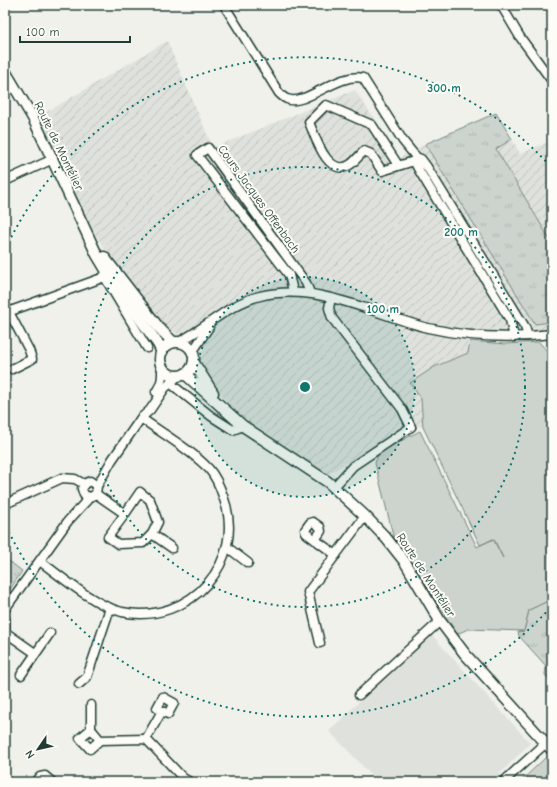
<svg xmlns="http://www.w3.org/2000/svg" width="557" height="787" viewBox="0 0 557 787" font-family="'Comic Neue',sans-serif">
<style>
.built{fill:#dfe2dc}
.industrial{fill:url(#industrial-furrows)}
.grass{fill:url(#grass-tufts);stroke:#768880}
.pitch{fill:#cdd3cd;stroke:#768880}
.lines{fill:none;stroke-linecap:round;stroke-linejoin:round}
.minor-casing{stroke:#1f3d34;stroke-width:11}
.major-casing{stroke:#1f3d34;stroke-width:13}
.minor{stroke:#fdfcf7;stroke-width:8}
.major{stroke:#fdfcf7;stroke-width:10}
.ring{fill:none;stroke:#0f766e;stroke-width:2;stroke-dasharray:2 4}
.labels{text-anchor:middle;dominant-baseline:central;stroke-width:4;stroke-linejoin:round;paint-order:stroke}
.street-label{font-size:12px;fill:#1f3d34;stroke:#fdfcf7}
.centre{fill:#0f766e;stroke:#fdfcf7;stroke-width:2}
.ring-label{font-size:12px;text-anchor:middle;font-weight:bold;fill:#0f766e;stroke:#fdfcf7;stroke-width:4;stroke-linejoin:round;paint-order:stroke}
</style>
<defs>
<pattern id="industrial-furrows" width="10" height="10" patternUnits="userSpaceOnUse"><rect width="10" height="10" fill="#dfe2dc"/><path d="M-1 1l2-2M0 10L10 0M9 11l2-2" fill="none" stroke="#bfc3bd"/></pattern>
<pattern id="grass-tufts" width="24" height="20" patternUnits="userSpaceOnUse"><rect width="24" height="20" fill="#cdd3cd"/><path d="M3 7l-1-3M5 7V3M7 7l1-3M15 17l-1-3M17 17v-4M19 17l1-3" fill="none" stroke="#b0b6b1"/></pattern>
</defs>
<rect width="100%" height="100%" fill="#f0f1eb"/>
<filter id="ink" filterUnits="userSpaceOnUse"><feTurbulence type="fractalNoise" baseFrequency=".025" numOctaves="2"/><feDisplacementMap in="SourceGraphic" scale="8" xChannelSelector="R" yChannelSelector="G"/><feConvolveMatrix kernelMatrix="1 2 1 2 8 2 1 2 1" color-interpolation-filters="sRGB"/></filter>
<g filter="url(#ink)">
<path class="built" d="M430,633L530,743L492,782H378L329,731Z"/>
<g class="industrial">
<path d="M167,41L210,141L215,147L355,90L400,158L425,144L535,324L552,322V330L514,331L469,329L468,353L434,367L421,399L423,427L408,425L327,475L265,435L243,418L227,402L199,366L200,352L192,343L169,329L118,270L95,234L70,186L40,116Z"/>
<path d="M512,139L520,154L552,140V243L496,148Z"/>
</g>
<g class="grass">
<path d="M496,113L512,139L496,149L552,243V322L535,324L425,144Z"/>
<path d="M215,167L276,245L272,249L213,170Z"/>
<path d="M5,558L22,571L5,597Z"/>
<path d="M552,599V683L545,675L546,666L519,636L518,632L524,631L529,610Z"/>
</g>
<g class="pitch">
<path d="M470,341L505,344L539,342L549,353L552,352V599L529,610L524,631L468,629L457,634L418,572L394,539L375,463L379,452L420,431L477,547L493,539L503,558L494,539L480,545L423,427L421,399L410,383L434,367L468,353Z"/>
<path d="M545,758L552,765V782H520Z"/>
</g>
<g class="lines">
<defs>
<g id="minor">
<path d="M224,5L279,93C281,95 284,98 287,99C305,107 338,72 363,78L403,141L416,157"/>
<path d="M501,5L520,37L552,81"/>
<path d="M398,165L372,125L326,105L309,122C315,136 328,180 351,164C355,161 360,155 364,151L371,154L382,171L414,161"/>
<path d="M5,181L53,159"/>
<path d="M104,276L147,348"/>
<path d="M293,291L289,275L197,155L208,148L306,283L310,293"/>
<path d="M331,298L329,308L332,318L402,409L411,427L353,466L334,487"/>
<path d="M9,312L29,350L32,359L12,369"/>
<path d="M5,313L113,274"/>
<path d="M514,337L510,320L420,172L414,161L416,157L421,159L427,167L525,327L528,336"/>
<path d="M179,342C206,328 230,303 260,296C318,282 373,314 428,328C468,337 511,339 552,334"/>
<path d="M193,351L209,327"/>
<path d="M170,383L211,416L233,430L243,426"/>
<path d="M156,392C163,382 162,376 162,365"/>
<path d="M97,486L112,460L141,418L150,410L165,388L178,376"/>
<path d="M96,494L125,514L108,537L118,544L143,543L152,534"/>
<path d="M5,504L62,478L75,479L84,484"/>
<path d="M125,514L140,492L150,500L158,522L152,534L172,548"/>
<path d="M315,540L321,531L320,527L313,522L310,523L305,530L306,533L336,555"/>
<path d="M227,547L248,563"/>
<path d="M40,561C61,577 96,606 122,612C190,626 248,561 223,496C220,487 215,476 209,469C190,449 163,434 141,418"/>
<path d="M5,609L68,521L90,497L96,494L97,486L90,481L84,484L82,489L84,495L90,497"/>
<path d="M5,619V630"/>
<path d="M5,632L35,653"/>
<path d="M320,643L308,592L365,516"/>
<path d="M21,675L50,633"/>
<path d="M79,684L87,677L110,608"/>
<path d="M359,695L440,621"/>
<path d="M91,705V729"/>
<path d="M146,739L162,711L157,708L163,697L174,703L168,714L162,711"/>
<path d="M100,740L91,729L80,738L90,749L100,740L146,739L183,778L190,782"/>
<path d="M36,782L40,777L45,776L52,782"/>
<path d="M503,782L546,743"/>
</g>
<g id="major">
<path d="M5,71L33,118L97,255L109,275L158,344L162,352"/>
<path d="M104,257L159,328L173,342"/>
<circle cx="177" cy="359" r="17"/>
<path d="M194,363L213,393"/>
<path d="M185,374L243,426L328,482L365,516L386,538L405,562L440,621L465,654L552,750"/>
</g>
</defs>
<use href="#minor" class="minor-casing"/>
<use href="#major" class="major-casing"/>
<use href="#minor" class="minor"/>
<use href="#major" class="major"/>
</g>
</g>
<circle cx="305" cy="387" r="110" fill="#0f766e" fill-opacity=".12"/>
<g class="ring">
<circle cx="305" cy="387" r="110"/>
<circle cx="305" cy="387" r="220"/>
<path d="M550 608A330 330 0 0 1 6 526M6 248A330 330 0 0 1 550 166"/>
</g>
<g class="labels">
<g class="street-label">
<text transform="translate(59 146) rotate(64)">Route de Montélier</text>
<text transform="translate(259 199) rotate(54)">Cours Jacques Offenbach</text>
<text transform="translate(426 575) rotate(57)">Route de Montélier</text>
</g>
</g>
<circle cx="305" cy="387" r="6" class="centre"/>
<g class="ring-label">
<text x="444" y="92">300 m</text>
<text x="461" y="236">200 m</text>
<text x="383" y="313">100 m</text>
</g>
<rect width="557" height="787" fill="none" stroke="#fdfcf7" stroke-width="20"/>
<rect x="10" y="10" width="537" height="767" fill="none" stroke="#1f3d34" stroke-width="1.5" filter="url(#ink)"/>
<g transform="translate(38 749) rotate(236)" stroke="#fdfcf7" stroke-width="3" paint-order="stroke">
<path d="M0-3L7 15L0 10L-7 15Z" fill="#1f3d34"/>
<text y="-6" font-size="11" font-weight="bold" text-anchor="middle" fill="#1f3d34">N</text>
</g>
<path d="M20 36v6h110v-6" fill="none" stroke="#1f3d34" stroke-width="2"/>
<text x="26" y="36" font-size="12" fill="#1f3d34" stroke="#fdfcf7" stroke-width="3" paint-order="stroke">100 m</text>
</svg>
